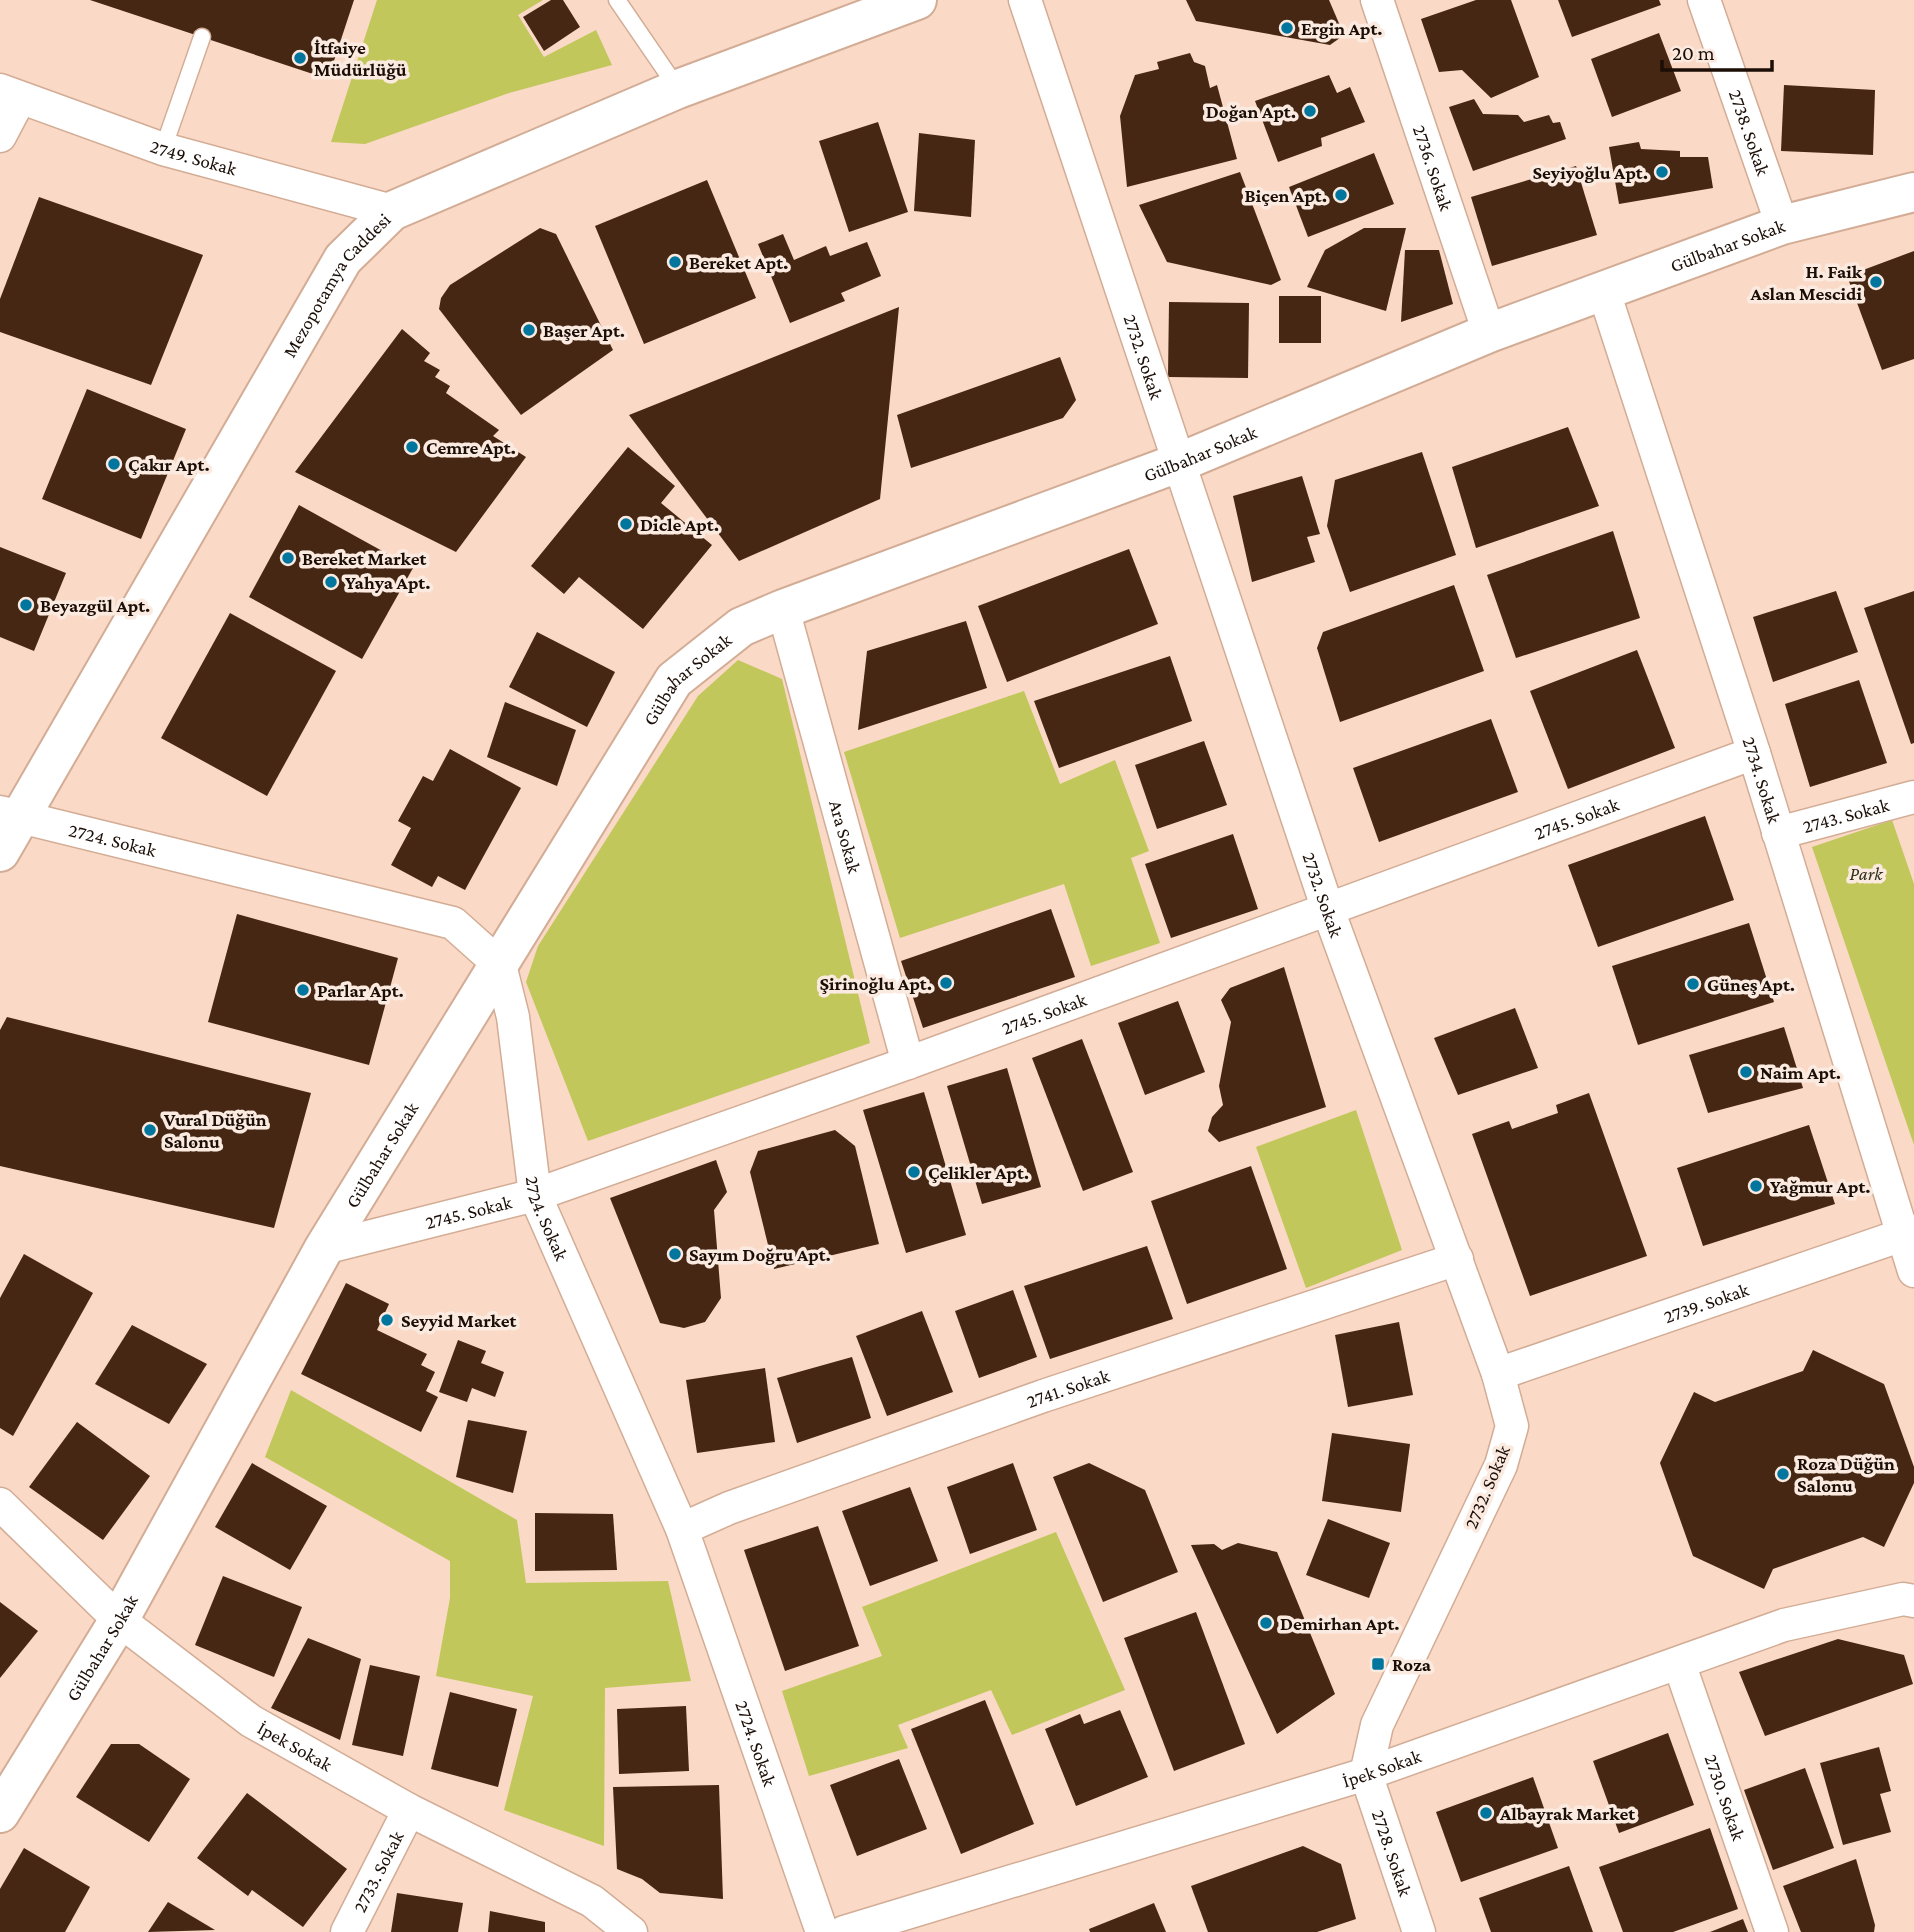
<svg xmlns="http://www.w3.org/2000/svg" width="1914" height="1932" viewBox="0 0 1914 1932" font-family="'Crimson Pro',serif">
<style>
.green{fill:#c1c75a}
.building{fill:#462714}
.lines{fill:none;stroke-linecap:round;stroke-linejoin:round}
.service-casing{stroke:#d3ac95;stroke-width:19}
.minor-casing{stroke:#d3ac95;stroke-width:35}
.tertiary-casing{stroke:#d3ac95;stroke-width:42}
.service{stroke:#fff;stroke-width:16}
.minor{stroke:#fff;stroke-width:32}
.tertiary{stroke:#fff;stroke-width:38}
.poi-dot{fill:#00759e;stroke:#fbeae0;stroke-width:2.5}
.labels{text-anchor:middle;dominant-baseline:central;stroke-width:7;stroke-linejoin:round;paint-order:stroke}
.poi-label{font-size:19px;font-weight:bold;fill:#1b0e06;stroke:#fbeae0;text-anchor:start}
.street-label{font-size:19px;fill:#1b0e06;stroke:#fbeae0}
.park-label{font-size:19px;font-style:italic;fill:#2f311a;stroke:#fbeae0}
</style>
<rect width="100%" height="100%" fill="#fad9c6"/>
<g class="green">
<path d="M377,0H543L518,15L544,57L596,30L612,65L509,93L365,144L331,142Z"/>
<path d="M738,660L782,679L870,1043L588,1141L526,982L538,946L698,696Z"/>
<path d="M1024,691L1060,784L1115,760L1149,851L1131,858L1160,943L1091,966L1064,884L900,938L844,752Z"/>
<path d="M1892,820L1914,884V1145L1812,847Z"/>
<path d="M1356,1110L1402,1250L1306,1288L1256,1147Z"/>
<path d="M291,1390L517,1520L526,1583L668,1581L691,1681L605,1688L604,1846L504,1810L533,1696L436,1676L450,1598V1561L265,1457Z"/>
<path d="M1056,1532L1125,1690L1012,1735L991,1690L898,1725L908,1748L809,1776L782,1691L882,1656L862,1607Z"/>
</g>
<g class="building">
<path d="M90,0H354L328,79Z"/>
<path d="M551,0H563L580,27L544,51L523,17Z"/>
<path d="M1186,0H1329L1344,35L1330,45L1196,21Z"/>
<path d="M1476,0H1511L1539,77L1491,98L1462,70L1439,72L1421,19Z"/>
<path d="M1558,0H1659L1661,5L1572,37Z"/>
<path d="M1659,33L1681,91L1612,117L1591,59Z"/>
<path d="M1190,53L1194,62L1205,66L1210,88L1217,85L1237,159L1127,187L1120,116L1135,75L1159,69L1157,62Z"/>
<path d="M1329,75L1337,93L1350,87L1365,122L1321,138L1322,146L1278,162L1255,101Z"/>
<path d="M1784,85L1875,90L1873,155L1781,151Z"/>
<path d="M1474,99L1483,114L1518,115L1524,122L1549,115L1553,123L1560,122L1566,139L1473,171L1449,107Z"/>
<path d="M878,122L908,212L849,232L819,141Z"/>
<path d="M919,133L975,140L971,217L914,211Z"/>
<path d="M1639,142L1641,149L1680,151V157H1708L1713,188L1619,204L1609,147Z"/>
<path d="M1374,153L1394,204L1308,237L1289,187Z"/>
<path d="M1576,166L1597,235L1492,266L1471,197Z"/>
<path d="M1240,172L1281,280L1271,285L1167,262L1139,205Z"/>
<path d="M707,180L756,298L644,344L595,226Z"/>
<path d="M39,197L203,255L151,385L0,332V299Z"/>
<path d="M540,228L556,234L613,350L521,415L439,309L441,298L450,285Z"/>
<path d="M1364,228H1406L1386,311L1307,287L1325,250Z"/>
<path d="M783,234L794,260L826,246L830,256L867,242L881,276L841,293L845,301L790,323L758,244Z"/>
<path d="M1405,250H1439L1453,304L1401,322Z"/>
<path d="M1914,251V359L1882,370L1847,276Z"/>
<rect x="1279" y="296" width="42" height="47"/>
<path d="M1169,302L1249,303L1248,378L1168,377Z"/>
<path d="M899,307L880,499L739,561L629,415Z"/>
<path d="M402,329L430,353L424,361L440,370L435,377L450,386L446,393L499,430L493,436L526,457L456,552L295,472Z"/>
<path d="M1060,357L1076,400L1063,418L911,468L897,415Z"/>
<path d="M87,389L186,429L141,539L42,499Z"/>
<path d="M1568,427L1599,506L1476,548L1452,467Z"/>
<path d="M628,447L675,486L661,503L712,545L643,629L579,577L564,594L531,566Z"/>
<path d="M1422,452L1456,555L1350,592L1327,526L1335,480Z"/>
<path d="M1302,476L1320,534L1307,537L1315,562L1252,582L1233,496Z"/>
<path d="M299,505L413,568L362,659L249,597Z"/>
<path d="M1613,531L1640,618L1516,658L1487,575Z"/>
<path d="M0,547L66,573L34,651L0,637Z"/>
<path d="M1129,549L1158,624L1007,682L978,606Z"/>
<path d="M1454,585L1484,671L1340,722L1317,648L1323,632Z"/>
<path d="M1836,591L1858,652L1773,682L1753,617Z"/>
<path d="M1914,591V743L1911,744L1864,608Z"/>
<path d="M230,613L336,671L267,796L161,738Z"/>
<path d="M966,621L987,688L858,730L867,651Z"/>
<path d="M537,632L615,672L587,727L509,687Z"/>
<path d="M1637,650L1675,748L1568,789L1530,691Z"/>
<path d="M1170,656L1192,721L1059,768L1034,701Z"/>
<path d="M1859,680L1887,763L1810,787L1785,704Z"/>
<path d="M505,702L576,730L557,786L487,757Z"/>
<path d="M1491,719L1518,792L1379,842L1353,768Z"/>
<path d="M1204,741L1227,805L1157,829L1135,765Z"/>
<path d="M450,749L521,788L465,890L438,876L432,887L391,865L411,828L398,821L423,776L433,781Z"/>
<path d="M1705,816L1734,900L1598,947L1568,865Z"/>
<path d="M1233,834L1258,909L1171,938L1145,864Z"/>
<path d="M1051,909L1075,977L923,1028L901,961Z"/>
<path d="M237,914L398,958L369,1065L208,1022Z"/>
<path d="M1749,923L1774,1002L1638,1045L1612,966Z"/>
<path d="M1284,967L1326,1107L1219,1142L1208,1131L1212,1117L1223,1105L1219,1086L1231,1022L1221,1000L1230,988Z"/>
<path d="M1178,1001L1205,1072L1145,1095L1118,1023Z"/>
<path d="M1515,1008L1538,1068L1458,1095L1434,1038Z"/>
<path d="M7,1017L311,1093L274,1228L0,1166V1030Z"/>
<path d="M1784,1027L1803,1088L1708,1113L1689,1055Z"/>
<path d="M1082,1039L1133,1172L1083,1191L1032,1058Z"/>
<path d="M1007,1068L1041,1187L982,1204L947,1086Z"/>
<path d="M924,1092L966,1235L906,1253L863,1110Z"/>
<path d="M1589,1093L1647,1256L1530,1296L1472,1134L1509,1121L1512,1129L1558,1113L1556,1105Z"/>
<path d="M1809,1125L1835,1204L1703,1246L1677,1168Z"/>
<path d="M835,1130L855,1146L879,1244L774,1269L750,1172L758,1151Z"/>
<path d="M716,1160L727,1192L714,1210L721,1298L705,1322L684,1328L660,1323L610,1198Z"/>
<path d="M1251,1166L1287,1269L1187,1304L1151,1201Z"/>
<path d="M1147,1246L1173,1319L1050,1359L1024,1286Z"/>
<path d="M24,1254L93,1293L13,1436L0,1428V1298Z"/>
<path d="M346,1283L389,1304L377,1330L427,1354L421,1365L435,1372L426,1391L438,1397L421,1432L301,1374Z"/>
<path d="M1013,1290L1037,1357L979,1378L955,1311Z"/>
<path d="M922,1311L953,1392L887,1416L856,1336Z"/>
<path d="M1399,1322L1413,1395L1348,1407L1335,1335Z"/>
<path d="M132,1325L207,1364L169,1424L95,1384Z"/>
<path d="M458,1340L486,1351L481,1363L504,1372L495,1397L472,1388L467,1402L439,1392Z"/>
<path d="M1813,1350L1884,1384L1914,1467V1483L1884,1547L1863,1537L1773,1569L1764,1589L1693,1556L1660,1463L1694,1392L1715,1402L1803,1371Z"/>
<path d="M852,1357L871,1418L797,1443L777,1378Z"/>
<path d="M765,1368L775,1442L697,1453L686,1380Z"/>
<path d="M468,1420L527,1431L513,1493L456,1477Z"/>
<path d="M77,1422L150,1476L103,1540L29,1487Z"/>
<path d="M1332,1433L1410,1444L1401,1512L1322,1501Z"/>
<path d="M252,1463L327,1506L290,1570L215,1527Z"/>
<path d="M1013,1463L1037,1530L970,1554L947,1487Z"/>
<path d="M1089,1463L1145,1490L1178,1572L1103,1602L1053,1477Z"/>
<path d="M910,1487L938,1561L870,1586L842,1511Z"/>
<path d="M535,1513L613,1514L617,1570L535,1571Z"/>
<path d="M1328,1519L1390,1543L1369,1598L1306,1575Z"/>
<path d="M818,1526L859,1646L785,1671L744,1550Z"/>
<path d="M1238,1543L1277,1552L1335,1694L1277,1734L1191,1545L1214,1544L1222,1550Z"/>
<path d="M223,1576L302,1607L274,1677L195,1645Z"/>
<path d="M0,1602L38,1631L0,1678Z"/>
<path d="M1196,1612L1245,1744L1174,1771L1124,1638Z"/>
<path d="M308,1638L361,1659L340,1740L271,1708Z"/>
<path d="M1838,1639L1904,1655L1913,1684L1765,1736L1739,1672Z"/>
<path d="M370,1665L420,1676L403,1756L352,1745Z"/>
<path d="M450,1692L517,1709L498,1787L431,1769Z"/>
<path d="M985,1700L1034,1824L961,1854L911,1729Z"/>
<path d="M686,1706L689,1771L619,1774L617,1709Z"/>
<path d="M1120,1710L1148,1777L1076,1806L1045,1729L1080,1714L1084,1724Z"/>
<path d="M1668,1733L1694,1805L1619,1833L1593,1761Z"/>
<path d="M111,1744H139L190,1779L149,1842L76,1797Z"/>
<path d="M1879,1747L1891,1791L1880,1794L1891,1832L1843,1845L1820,1763Z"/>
<path d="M899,1759L927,1829L857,1856L830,1785Z"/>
<path d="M1805,1768L1834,1848L1773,1870L1744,1790Z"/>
<path d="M1533,1777L1558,1848L1461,1882L1436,1812Z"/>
<path d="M719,1785L723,1899L660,1893L642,1879L617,1869L613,1787Z"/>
<path d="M247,1793L347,1869L303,1927L252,1890L248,1896L197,1858Z"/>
<path d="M1710,1828L1738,1909L1673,1932H1623L1599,1867Z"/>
<path d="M1303,1846L1341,1864L1356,1919L1317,1932H1208L1191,1886Z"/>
<path d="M24,1848L90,1887L65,1932H0V1889Z"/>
<path d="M1856,1859L1875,1925L1874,1932H1801L1783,1886Z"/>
<path d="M1569,1866L1593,1932H1491L1479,1898Z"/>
<path d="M397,1893L463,1903L458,1932H391Z"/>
<path d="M168,1902L215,1930L148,1932Z"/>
<path d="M1154,1903L1166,1932H1090L1089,1929Z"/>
<path d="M490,1911L545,1922V1932H488Z"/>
<path d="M1743,1919L1748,1932H1710Z"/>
</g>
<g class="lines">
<defs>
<g id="service">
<path d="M617,0L678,89"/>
<path d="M163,149L202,37"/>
</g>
<g id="minor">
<path id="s1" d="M1025,0L1327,907L1498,1374L1512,1426L1501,1465L1377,1725L1366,1774L1419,1932"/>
<path id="s2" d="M1377,0L1489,333"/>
<path id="s3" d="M1704,0L1782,225"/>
<path id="s4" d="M0,90L163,149L392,211"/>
<path d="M0,136L20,98"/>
<path id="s5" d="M1604,292L1754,753L1914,1271"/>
<path id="s6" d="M783,609L908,1063"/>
<path id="s7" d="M0,812L453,923L500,965L513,1017L535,1195L682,1529L822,1932"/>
<path id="s8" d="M1778,833L1914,797"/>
<path id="s9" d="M324,1248L535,1195L908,1063L1754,753"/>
<path id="s10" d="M1498,1374L1914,1231"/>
<path id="s11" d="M0,1504L119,1620L251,1721L409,1810L592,1901L631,1932"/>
<path id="s12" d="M682,1529L729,1508L1043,1396L1457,1259"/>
<path id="s13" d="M1679,1663L1772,1932"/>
<path id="s14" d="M347,1932L409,1810"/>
<path id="s15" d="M844,1932L1366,1774L1784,1625L1903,1599L1914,1601"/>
</g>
<g id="tertiary">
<path id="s16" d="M0,852L343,259L392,211L678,89L917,0"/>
<path id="s17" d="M0,1813L119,1620L324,1248L674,680L741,627L783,609L1178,463L1489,333L1782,225L1914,192"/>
</g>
</defs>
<use href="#service" class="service-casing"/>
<use href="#minor" class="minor-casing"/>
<use href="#tertiary" class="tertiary-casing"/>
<use href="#service" class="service"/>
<use href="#minor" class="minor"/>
<use href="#tertiary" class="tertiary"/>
</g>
<g class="poi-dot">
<circle cx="1287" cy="28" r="7"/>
<circle cx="300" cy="58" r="7"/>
<circle cx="1310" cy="111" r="7"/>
<circle cx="1662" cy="172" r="7"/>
<circle cx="1341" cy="195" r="7"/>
<circle cx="675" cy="262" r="7"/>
<circle cx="1876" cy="282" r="7"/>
<circle cx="529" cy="330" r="7"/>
<circle cx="412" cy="447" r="7"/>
<circle cx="114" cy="464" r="7"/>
<circle cx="626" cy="524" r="7"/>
<circle cx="288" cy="558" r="7"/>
<circle cx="331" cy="582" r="7"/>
<circle cx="26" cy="605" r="7"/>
<circle cx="946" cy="983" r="7"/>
<circle cx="1693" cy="984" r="7"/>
<circle cx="303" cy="990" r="7"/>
<circle cx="1746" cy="1072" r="7"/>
<circle cx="150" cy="1130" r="7"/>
<circle cx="914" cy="1172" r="7"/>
<circle cx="1756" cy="1186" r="7"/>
<circle cx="675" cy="1254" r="7"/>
<circle cx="387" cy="1320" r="7"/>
<circle cx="1783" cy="1474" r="7"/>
<circle cx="1266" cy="1623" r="7"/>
<rect x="1371" y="1657" width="14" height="14" rx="3.5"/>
<circle cx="1486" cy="1813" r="7"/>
</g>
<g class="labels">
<g class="poi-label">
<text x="1301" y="28">Ergin Apt.</text>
<text x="314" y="47">İtfaiye<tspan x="314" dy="22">Müdürlüğü</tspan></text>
<text x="1296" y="111" text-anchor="end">Doğan Apt.</text>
<text x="1648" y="172" text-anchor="end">Seyiyoğlu Apt.</text>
<text x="1327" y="195" text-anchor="end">Biçen Apt.</text>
<text x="689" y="262">Bereket Apt.</text>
<text x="1862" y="271" text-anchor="end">H. Faik<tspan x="1862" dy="22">Aslan Mescidi</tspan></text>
<text x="543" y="330">Başer Apt.</text>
<text x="426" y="447">Cemre Apt.</text>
<text x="128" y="464">Çakır Apt.</text>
<text x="640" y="524">Dicle Apt.</text>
<text x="302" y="558">Bereket Market</text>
<text x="345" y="582">Yahya Apt.</text>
<text x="40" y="605">Beyazgül Apt.</text>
<text x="932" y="983" text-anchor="end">Şirinoğlu Apt.</text>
<text x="1707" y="984">Güneş Apt.</text>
<text x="317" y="990">Parlar Apt.</text>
<text x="1760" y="1072">Naim Apt.</text>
<text x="164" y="1119">Vural Düğün<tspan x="164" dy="22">Salonu</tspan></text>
<text x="928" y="1172">Çelikler Apt.</text>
<text x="1770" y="1186">Yağmur Apt.</text>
<text x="689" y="1254">Sayım Doğru Apt.</text>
<text x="401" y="1320">Seyyid Market</text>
<text x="1797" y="1463">Roza Düğün<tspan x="1797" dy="22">Salonu</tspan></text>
<text x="1280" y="1623">Demirhan Apt.</text>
<text x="1392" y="1664">Roza</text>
<text x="1500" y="1813">Albayrak Market</text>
</g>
<g class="street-label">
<text stroke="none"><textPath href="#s3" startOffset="140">2738. Sokak</textPath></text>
<text stroke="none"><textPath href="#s4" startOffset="205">2749. Sokak</textPath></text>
<text stroke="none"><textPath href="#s2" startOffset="177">2736. Sokak</textPath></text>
<text stroke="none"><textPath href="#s17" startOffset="2462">Gülbahar Sokak</textPath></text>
<text stroke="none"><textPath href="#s16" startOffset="660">Mezopotamya Caddesi</textPath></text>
<text stroke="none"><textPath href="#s1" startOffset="376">2732. Sokak</textPath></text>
<text stroke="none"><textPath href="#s17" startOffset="1895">Gülbahar Sokak</textPath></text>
<text stroke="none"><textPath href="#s17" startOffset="1328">Gülbahar Sokak</textPath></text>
<text stroke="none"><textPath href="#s5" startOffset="513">2734. Sokak</textPath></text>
<text stroke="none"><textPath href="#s8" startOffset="70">2743. Sokak</textPath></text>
<text stroke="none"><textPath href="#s9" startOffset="1325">2745. Sokak</textPath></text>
<text stroke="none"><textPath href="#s6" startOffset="236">Ara Sokak</textPath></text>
<text stroke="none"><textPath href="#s7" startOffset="116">2724. Sokak</textPath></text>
<text stroke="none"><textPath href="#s1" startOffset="943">2732. Sokak</textPath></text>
<text stroke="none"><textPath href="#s9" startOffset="758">2745. Sokak</textPath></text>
<text stroke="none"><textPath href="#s17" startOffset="761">Gülbahar Sokak</textPath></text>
<text stroke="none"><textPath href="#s9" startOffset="149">2745. Sokak</textPath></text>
<text stroke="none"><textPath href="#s7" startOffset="788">2724. Sokak</textPath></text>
<text stroke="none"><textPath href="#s10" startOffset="220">2739. Sokak</textPath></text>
<text stroke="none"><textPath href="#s12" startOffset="411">2741. Sokak</textPath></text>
<text transform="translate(1487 1487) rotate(-67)">2732. Sokak</text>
<text stroke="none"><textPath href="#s17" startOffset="194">Gülbahar Sokak</textPath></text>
<text stroke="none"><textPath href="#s7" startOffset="1354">2724. Sokak</textPath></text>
<text stroke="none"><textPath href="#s11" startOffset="383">İpek Sokak</textPath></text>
<text stroke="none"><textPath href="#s15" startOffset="562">İpek Sokak</textPath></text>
<text stroke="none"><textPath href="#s13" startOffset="142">2730. Sokak</textPath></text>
<text stroke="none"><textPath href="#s1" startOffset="1969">2728. Sokak</textPath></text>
<text stroke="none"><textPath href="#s14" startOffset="68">2733. Sokak</textPath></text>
</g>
<g class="park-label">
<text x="1866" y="873">Park</text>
</g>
</g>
<path d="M1662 60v10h110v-10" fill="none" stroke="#1b0e06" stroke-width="3.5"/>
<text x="1672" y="60" font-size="21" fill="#1b0e06" stroke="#fbeae0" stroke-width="5" paint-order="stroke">20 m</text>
</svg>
